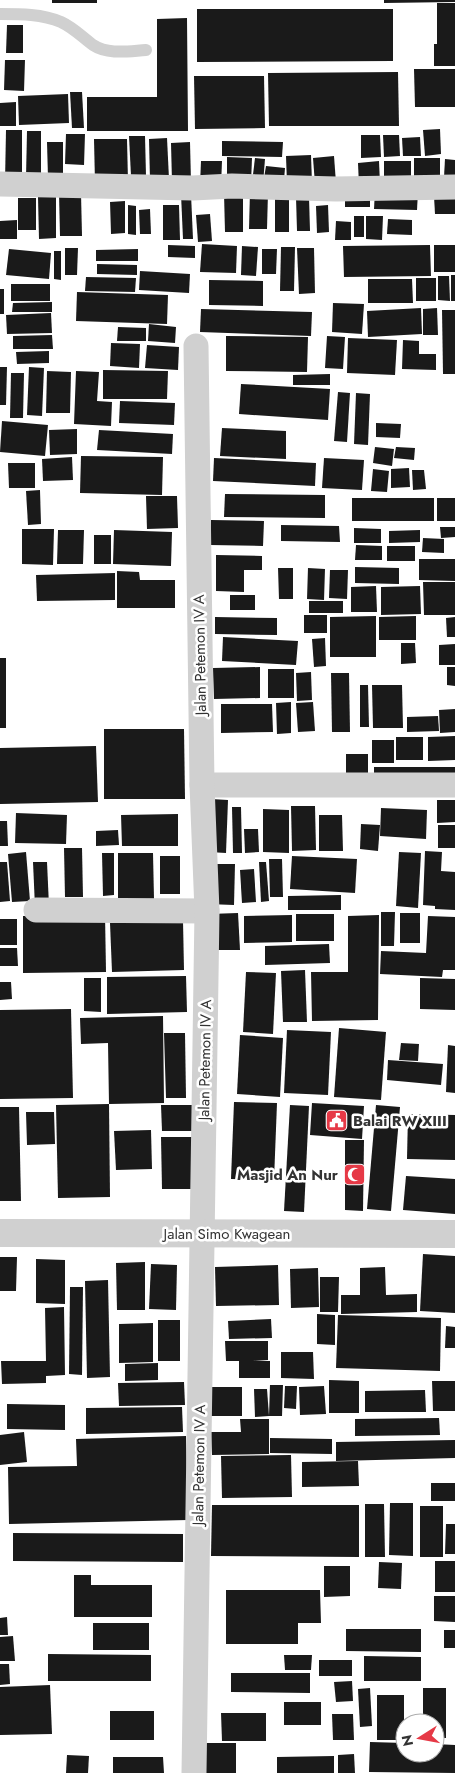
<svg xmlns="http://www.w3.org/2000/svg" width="455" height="1773" viewBox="0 0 455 1773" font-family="Jost,sans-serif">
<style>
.building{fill:#1a1a1a}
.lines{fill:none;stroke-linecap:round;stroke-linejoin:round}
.service{stroke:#d0d0d0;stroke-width:12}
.minor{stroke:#d0d0d0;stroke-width:25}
.tertiary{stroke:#d0d0d0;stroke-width:28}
.labels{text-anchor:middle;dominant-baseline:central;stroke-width:5;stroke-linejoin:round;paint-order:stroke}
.street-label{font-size:15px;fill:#333;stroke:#fff}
.poi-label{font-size:15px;font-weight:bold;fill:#333;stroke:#fff;text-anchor:start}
</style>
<rect width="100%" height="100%" fill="#fff"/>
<g class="building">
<rect x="52" y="0" width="45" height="3"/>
<path d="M384,0H455V2L384,3Z"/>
<path d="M437,3H455V66H434V44H437Z"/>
<path d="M197,9H393V61L197,62Z"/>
<path d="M187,18L188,131H87V97H157V19Z"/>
<path d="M7,25H23V53H6Z"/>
<path d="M5,60H25L24,91L4,90Z"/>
<path d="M414,69H455V107H415Z"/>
<path d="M398,72L399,126H269L268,73Z"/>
<path d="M194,76H264L265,128L195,129Z"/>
<path d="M70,92H82L84,128H72Z"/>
<path d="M68,94L69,123L19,125L18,96Z"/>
<path d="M16,102V126H0V103Z"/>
<path d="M440,129L441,154L425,156L423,130Z"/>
<path d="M6,130H22V182H5Z"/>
<path d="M27,131H41V178H26Z"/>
<path d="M66,134H85L84,165L65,164Z"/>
<path d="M361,135H380L381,157L361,158Z"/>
<path d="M383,135H399L400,156L384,157Z"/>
<path d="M129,136H145L146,176H131Z"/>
<path d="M420,137L421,156H403L402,138Z"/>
<path d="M167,138L169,179L150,180L149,139Z"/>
<path d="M94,139H127L128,182L95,183Z"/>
<path d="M222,141L283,142L282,157L222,156Z"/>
<path d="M47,142H63V178H48Z"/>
<path d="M190,142L191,182H172L171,143Z"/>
<path d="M311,155L312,183L287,184L286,156Z"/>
<path d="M334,156L336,183L315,184L313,158Z"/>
<path d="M227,157L252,158L251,183L227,182Z"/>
<path d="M255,158L265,159L263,184L252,183Z"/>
<rect x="414" y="158" width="26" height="25"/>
<path d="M445,159L455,160V178L444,177Z"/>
<path d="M201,161H222L221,186L200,185Z"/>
<path d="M379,161L380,184L359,186L358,163Z"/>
<rect x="384" y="161" width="27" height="22"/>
<path d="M266,166L285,168L284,180L264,178Z"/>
<path d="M250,191L268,192L267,229H249Z"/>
<path d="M375,191H418L417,210L374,209Z"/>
<path d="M243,192V232H225L224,193Z"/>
<rect x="345" y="192" width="25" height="15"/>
<path d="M59,193H81L82,236H60Z"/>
<path d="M181,194H191L193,239H183Z"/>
<path d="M455,195V214H435L434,196Z"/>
<path d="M56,196V238L39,239L38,197Z"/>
<path d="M296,197H309L310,231H297Z"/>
<rect x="18" y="198" width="18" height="32"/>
<rect x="275" y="198" width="14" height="34"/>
<path d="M125,201V233L111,234L110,202Z"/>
<path d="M128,205L136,206V235L128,234Z"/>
<path d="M163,205H179L180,240H163Z"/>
<path d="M328,205L329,232L317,233L316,206Z"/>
<path d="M150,209L151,234H140L139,210Z"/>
<path d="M210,214L212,241L198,242L196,215Z"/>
<rect x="354" y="216" width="10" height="21"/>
<path d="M366,216H383L382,240L366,239Z"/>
<path d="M388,219L412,220V235L387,234Z"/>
<path d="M17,220V239H0V221Z"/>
<path d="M336,221L351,222V240H335Z"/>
<path d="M202,244L237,246L236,273L200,272Z"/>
<path d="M168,245L195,246V258L168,257Z"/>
<path d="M430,245L431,276L344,277L343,246Z"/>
<rect x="434" y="245" width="21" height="27"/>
<path d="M242,246L258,247L256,276L241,275Z"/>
<path d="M281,247H295L294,291H280Z"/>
<path d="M65,248H78L77,275H65Z"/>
<path d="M297,248H314L315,293L299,294Z"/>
<path d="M9,249L51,253L49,279L6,275Z"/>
<path d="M138,249V261H96V250Z"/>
<path d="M262,249H277L276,274H262Z"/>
<path d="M54,251H61V280L54,279Z"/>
<path d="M97,264L137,265V275L97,274Z"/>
<path d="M140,271L190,274L189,293L139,290Z"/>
<rect x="451" y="275" width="4" height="26"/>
<path d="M438,276H449L450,301L438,300Z"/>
<path d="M86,277L136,278L135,292L85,291Z"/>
<rect x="416" y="278" width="20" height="23"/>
<path d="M368,279H412L413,303H368Z"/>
<path d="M209,280L263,281V306L209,305Z"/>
<rect x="11" y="284" width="39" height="17"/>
<rect x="0" y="289" width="4" height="25"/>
<path d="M77,292L168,295L167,324L76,321Z"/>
<path d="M52,302V312H12L13,303Z"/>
<path d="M333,303L364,304L362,334L332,332Z"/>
<path d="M421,308L422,334L368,337L367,311Z"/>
<path d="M437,308L438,335H423V309Z"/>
<path d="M201,309L312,312L311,336L200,332Z"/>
<path d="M442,310H455V374H443Z"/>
<path d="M51,313L52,333L7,334L6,315Z"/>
<path d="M149,324L176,327L175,343L148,341Z"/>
<path d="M118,327L146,328V341H117Z"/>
<path d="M52,335L53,349H13V336Z"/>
<path d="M226,336L308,337L307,372L226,371Z"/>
<path d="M327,336L345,337L343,369L325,368Z"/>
<path d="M348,338L397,340L395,375L347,373Z"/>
<path d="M403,340L419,341V354H436V370L402,369Z"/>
<path d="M111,343L140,344L139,368L110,366Z"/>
<path d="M147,345L179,347L178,370L145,368Z"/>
<path d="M49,351V363L17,364L16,352Z"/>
<path d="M0,367H7L6,405H0Z"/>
<path d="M29,367L44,368L42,416L27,415Z"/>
<path d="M103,370L168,371L167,399H103Z"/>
<path d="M47,371L71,372L70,413H46Z"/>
<path d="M76,371L99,372L97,401L112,402L111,426L74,424Z"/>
<path d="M11,373H24L23,418H10Z"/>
<path d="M330,374V385H293V375Z"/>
<path d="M241,384L330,389L328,420L239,414Z"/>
<path d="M338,392L350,393L347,442L334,441Z"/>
<path d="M356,393L370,394L368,445L354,444Z"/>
<path d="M120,401L175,403L174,425L119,423Z"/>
<path d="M2,421L48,425L45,456L0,452Z"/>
<path d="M376,423L401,424L400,438L376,437Z"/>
<path d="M222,428L286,431V459L220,456Z"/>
<path d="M77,429V454L50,455L49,430Z"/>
<path d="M99,430L173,434L172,454L97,450Z"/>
<path d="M375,447L394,449L392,466L373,463Z"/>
<path d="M396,447L415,448L414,460L394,458Z"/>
<path d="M81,456L163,457L162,495L80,493Z"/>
<path d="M72,457L73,480L43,481L42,459Z"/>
<path d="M214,458L316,463L315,486L213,481Z"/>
<path d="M324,458L364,460L362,490L322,488Z"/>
<path d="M8,463H35V488H9Z"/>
<path d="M409,468L410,487L391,488V469Z"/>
<path d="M373,469L389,471L387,492L371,491Z"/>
<path d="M412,470H424L426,489L413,490Z"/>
<path d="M40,490L41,524L28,525L26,491Z"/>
<path d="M225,494L325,495V518L224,517Z"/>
<path d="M146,496H177L178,528L147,529Z"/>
<rect x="352" y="498" width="82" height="23"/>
<rect x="437" y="498" width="18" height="23"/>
<path d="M211,520L264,521L263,546L210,545Z"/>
<path d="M281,525L339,526L340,542L281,541Z"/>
<path d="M440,527H455V537L441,538Z"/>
<path d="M354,528L381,529V543H354Z"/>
<path d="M22,529H54L53,565L22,564Z"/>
<path d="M58,530H84L83,564H57Z"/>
<path d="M114,530L172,532L171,566L113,564Z"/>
<path d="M420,530V542L389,543V531Z"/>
<rect x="94" y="535" width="17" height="29"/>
<path d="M423,538L444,539V553L422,552Z"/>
<path d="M356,545L382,546V560H355Z"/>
<rect x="387" y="546" width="28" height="15"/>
<path d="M216,555L262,556V570H244V592L216,591Z"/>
<path d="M419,559H455V581L419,580Z"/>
<path d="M355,567L399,568V584L355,583Z"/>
<path d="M278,568H293V599H279Z"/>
<path d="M308,568L325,569L324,600L307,599Z"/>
<path d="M330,570H348L347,599L329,598Z"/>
<path d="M117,571L139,572L140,580H175V608H117Z"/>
<path d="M115,573V600L37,601L36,575Z"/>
<path d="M423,582H455V615H424Z"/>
<path d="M376,586L377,612H351V587Z"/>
<path d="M420,586L421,614L381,615V587Z"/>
<rect x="230" y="595" width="25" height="15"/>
<rect x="309" y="601" width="34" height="12"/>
<rect x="304" y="615" width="23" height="18"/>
<path d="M376,616V657H330V617Z"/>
<path d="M416,616V640H379V617Z"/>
<path d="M215,617L277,618V635L215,634Z"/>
<path d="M455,617V637H447L446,618Z"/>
<path d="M223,637L298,641L296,665L222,661Z"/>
<path d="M325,638L326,666L314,667L312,639Z"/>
<path d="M401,643H415L416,663L401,664Z"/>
<path d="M455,644V665H439V645Z"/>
<rect x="0" y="658" width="6" height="70"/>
<path d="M260,667V698L214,699L213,668Z"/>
<path d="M447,667H455V686L447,685Z"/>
<rect x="268" y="669" width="26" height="29"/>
<path d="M311,672L312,700L297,701L296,673Z"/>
<path d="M331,673H349L350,732H332Z"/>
<path d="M360,685H368L369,727H360Z"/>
<path d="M372,685H402L403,728H373Z"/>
<path d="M291,702V733L277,734L276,703Z"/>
<path d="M313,702L315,731L298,732L296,703Z"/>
<path d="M221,704H272L273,732L221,733Z"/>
<path d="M455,709V732L440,733L439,710Z"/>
<path d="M438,716L439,731L407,732V717Z"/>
<path d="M104,729H184L185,799H104Z"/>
<path d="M455,736V760L428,761V737Z"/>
<rect x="396" y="737" width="27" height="23"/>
<rect x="372" y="740" width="22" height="23"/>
<path d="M96,746L98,802L0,804V748Z"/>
<rect x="346" y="754" width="22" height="27"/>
<rect x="374" y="767" width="81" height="14"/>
<path d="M211,799L228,800L226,853L209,852Z"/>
<path d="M437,800H455V822L437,823Z"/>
<path d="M291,806H315L316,850L292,851Z"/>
<path d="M232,807H241L242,853H233Z"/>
<path d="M381,808L427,810L426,839L380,836Z"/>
<path d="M263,809L289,810V853L263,852Z"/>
<path d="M16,813L67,815L66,844L15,843Z"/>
<path d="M178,814V846H122L121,815Z"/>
<path d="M319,815H342L343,851H319Z"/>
<path d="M0,821H7L8,846H0Z"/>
<path d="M361,824L380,825L378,851L360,849Z"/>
<rect x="438" y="825" width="17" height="23"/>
<path d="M244,829H258L259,852L245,853Z"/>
<path d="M118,830L119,845L96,846V831Z"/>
<path d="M64,848H82L83,897H65Z"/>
<path d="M425,851L442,852L441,871L455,872V910L435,909V906L423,905Z"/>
<path d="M26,852L30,901L12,902L8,854Z"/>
<path d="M399,852L421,853L418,908L396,906Z"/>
<path d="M102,853H114V895L103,896Z"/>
<path d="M118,853H153L154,899L118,900Z"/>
<rect x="160" y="856" width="20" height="38"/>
<path d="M292,856L357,859L355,893L290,889Z"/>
<path d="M269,859H282L283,897H270Z"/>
<path d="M0,862H7L10,901L0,902Z"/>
<path d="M33,862H47L49,906L35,907Z"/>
<path d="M259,862H266L269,901L261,902Z"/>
<path d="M208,864H235L234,905L207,904Z"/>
<path d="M254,869L256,902L242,903L240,870Z"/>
<path d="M341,895V910H288V896Z"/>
<path d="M381,912H395L394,946H381Z"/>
<path d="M238,913L240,950H210L209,914Z"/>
<rect x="400" y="913" width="20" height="30"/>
<path d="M105,914L106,972L23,973V916Z"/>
<rect x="296" y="914" width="38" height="27"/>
<path d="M292,915V942L244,943V916Z"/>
<path d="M379,915L378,1020L312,1021L311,972H348V916Z"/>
<path d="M428,916L455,917V970H443L442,977L380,974L381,951L426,953Z"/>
<rect x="0" y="919" width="17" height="26"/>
<path d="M183,921L184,970L112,972L110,923Z"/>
<path d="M329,944L330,963L265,965V946Z"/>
<path d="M0,948H17L18,966H0Z"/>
<path d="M305,970L307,1022H283L281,971Z"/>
<path d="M246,972L276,973L273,1034L243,1032Z"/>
<path d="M186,976L187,1012L107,1014V977Z"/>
<path d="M84,978H101V1012L84,1011Z"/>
<path d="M420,978L455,979V1010L420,1009Z"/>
<path d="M0,982H11L12,999L0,1000Z"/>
<path d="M71,1009L73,1098L0,1099V1010Z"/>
<path d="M163,1016L164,1103L109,1104L108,1043L81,1044L80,1018Z"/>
<path d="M339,1028L386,1032L381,1100L334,1097Z"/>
<path d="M287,1030L331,1032L328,1095L284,1093Z"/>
<path d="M164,1033H185L186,1098H166Z"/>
<path d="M240,1035L283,1038L280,1097L237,1094Z"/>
<path d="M401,1043L419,1044L418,1061L399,1060Z"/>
<path d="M448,1045L455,1046V1093L446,1092Z"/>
<path d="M388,1060L443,1064L441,1085L387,1080Z"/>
<path d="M234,1102L277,1103L274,1180L231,1179Z"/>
<path d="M312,1103L364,1106L362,1139L310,1135Z"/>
<path d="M109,1104L110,1197L58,1198L56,1105Z"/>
<path d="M161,1105H192L193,1131H162Z"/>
<path d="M290,1105L309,1106L304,1212L284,1211Z"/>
<path d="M376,1105L400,1107L391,1211L367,1209Z"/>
<path d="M0,1107H19L21,1201H0Z"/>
<path d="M26,1112H54L55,1144L27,1145Z"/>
<path d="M408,1114L455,1115V1160L407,1159Z"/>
<path d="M151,1130L152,1169L116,1170L114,1131Z"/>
<path d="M161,1137H194V1189H162Z"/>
<path d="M345,1140H364L363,1211L345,1210Z"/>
<path d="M406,1176L455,1179V1214L403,1210Z"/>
<path d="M423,1254L455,1256V1313L420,1311Z"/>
<path d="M0,1257H17L16,1291H0Z"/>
<path d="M36,1259L65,1260V1304L36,1303Z"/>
<path d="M145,1262V1310H117L116,1263Z"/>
<path d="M151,1264L177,1265L176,1310L149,1309Z"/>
<path d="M278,1265L279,1305L216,1306L215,1267Z"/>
<path d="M385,1267L386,1295L417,1294V1312L341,1314V1295H360V1268Z"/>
<path d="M318,1268L319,1307L291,1308L290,1269Z"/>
<path d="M320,1277H339L338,1312H320Z"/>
<path d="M108,1280L110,1377L87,1378L85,1281Z"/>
<path d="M70,1287H83L82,1375L69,1374Z"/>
<path d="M64,1307L65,1375L46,1376V1383L2,1384L1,1361H46L45,1308Z"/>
<path d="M317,1314L335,1315V1345L317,1344Z"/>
<path d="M338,1315L441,1318L440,1371L336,1368Z"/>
<path d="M271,1319L272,1338L229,1339L228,1321Z"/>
<rect x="158" y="1320" width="22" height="41"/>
<path d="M153,1323V1362L119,1363V1324Z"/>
<path d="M446,1326L455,1327V1348H445Z"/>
<path d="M225,1341H268V1360L253,1361H270V1378H239V1361H226Z"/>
<path d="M281,1352H313L314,1379L281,1378Z"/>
<path d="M158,1363V1380L125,1381V1364Z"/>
<path d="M329,1380L359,1381V1413H329Z"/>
<path d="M432,1381H455V1411H433Z"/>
<path d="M184,1382L185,1405L119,1406L118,1383Z"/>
<path d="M270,1385H283L282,1416H269Z"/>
<path d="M285,1386H297L296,1409L284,1408Z"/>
<path d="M324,1386L326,1414L300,1415L299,1387Z"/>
<rect x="208" y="1387" width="34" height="29"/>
<path d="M254,1389H267L269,1416L255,1417Z"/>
<path d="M425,1390L426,1412H365V1391Z"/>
<path d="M7,1404L65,1405V1430L7,1429Z"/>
<path d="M182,1407L183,1432L86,1434V1408Z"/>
<path d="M439,1418L440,1435L355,1436V1419Z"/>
<path d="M240,1419H269V1454L212,1455L211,1432H241Z"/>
<path d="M24,1432L27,1462L0,1465V1435Z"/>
<path d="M186,1436L188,1520L9,1524L8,1467L77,1466L76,1439Z"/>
<path d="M270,1438L332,1439V1454L270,1453Z"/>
<path d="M455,1440V1458L336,1461V1442Z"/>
<path d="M291,1455L292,1497L222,1498L221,1456Z"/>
<path d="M358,1461L359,1486L302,1487V1462Z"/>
<rect x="431" y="1483" width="24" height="18"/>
<path d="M390,1503H413V1556L389,1555Z"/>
<path d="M365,1504H384L385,1557H365Z"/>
<path d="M212,1505H359V1557L211,1556Z"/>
<rect x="420" y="1506" width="23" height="51"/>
<path d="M446,1524H455V1554H445Z"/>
<path d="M13,1533L183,1534V1562L13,1561Z"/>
<rect x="435" y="1561" width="20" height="31"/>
<path d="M379,1562L402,1563L401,1589L378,1588Z"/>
<path d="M324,1566H350V1596L324,1597Z"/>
<path d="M74,1575H91V1585H152V1617H74Z"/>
<path d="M226,1590H320L321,1623H298V1644H226Z"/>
<path d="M434,1596H455V1622L434,1621Z"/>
<path d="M7,1617L8,1635H0V1618Z"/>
<rect x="93" y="1623" width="56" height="27"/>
<path d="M346,1629H421V1652L346,1651Z"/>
<rect x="444" y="1630" width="11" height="18"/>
<path d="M13,1636L15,1661H0V1637Z"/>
<path d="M48,1654L151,1655V1681H48Z"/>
<path d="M284,1655H312L311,1670H285Z"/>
<path d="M364,1656L421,1657V1681H364Z"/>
<rect x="319" y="1660" width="33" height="16"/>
<path d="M0,1664H9L10,1684L0,1685Z"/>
<path d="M231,1673H310V1693L231,1692Z"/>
<path d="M352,1681L353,1701L336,1702L334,1682Z"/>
<path d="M50,1685L52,1734L0,1735V1687Z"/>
<path d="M370,1688L372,1726L360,1727L358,1689Z"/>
<path d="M423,1688H446V1738H435V1723H423Z"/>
<rect x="377" y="1695" width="27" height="45"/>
<rect x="284" y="1702" width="37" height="23"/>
<rect x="110" y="1711" width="44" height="29"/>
<path d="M221,1713H266V1741H222Z"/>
<path d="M332,1714H353L354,1740H333Z"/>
<path d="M370,1742L405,1743V1753H435V1744L455,1745V1773L369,1772Z"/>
<rect x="203" y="1743" width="33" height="30"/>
<path d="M354,1754L355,1773H338V1755Z"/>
<path d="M67,1755L89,1756L88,1773H66Z"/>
<path d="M334,1756V1773H277V1757Z"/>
<path d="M113,1757H163L164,1773H113Z"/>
</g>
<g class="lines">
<path class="service" d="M0,14C21,14 42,14 61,22C74,28 82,37 93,45C108,55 129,51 146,50"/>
<g class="minor">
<path d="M0,184L193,188L232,186L336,189L455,187"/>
<path d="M202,785H455"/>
<path d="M36,910L207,911"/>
<path d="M194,1773L207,911L202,785L196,346"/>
</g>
<path class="tertiary" d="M0,1233L455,1234"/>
</g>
<defs>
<symbol id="civic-square" viewBox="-11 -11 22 22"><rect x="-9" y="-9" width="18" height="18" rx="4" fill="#e63946" stroke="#fff"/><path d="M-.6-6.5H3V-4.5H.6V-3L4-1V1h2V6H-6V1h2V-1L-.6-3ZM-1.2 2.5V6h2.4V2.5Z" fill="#fff"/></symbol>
<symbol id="mosque-square" viewBox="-11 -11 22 22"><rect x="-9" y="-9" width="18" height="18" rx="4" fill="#e63946" stroke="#fff"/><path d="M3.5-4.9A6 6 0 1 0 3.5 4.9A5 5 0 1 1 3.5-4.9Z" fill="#fff"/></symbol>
</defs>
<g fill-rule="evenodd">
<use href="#civic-square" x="324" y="1108" width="25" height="25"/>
<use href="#mosque-square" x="342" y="1162" width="25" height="25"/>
</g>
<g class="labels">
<g class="street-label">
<text transform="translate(200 655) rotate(-91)">Jalan Petemon IV A</text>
<text transform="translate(205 1060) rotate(-89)">Jalan Petemon IV A</text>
<text x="227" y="1234">Jalan Simo Kwagean</text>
<text transform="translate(199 1465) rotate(-89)">Jalan Petemon IV A</text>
</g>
<g class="poi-label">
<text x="353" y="1121">Balai RW XIII</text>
<text x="338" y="1175" text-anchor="end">Masjid An Nur</text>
</g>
</g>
<g transform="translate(420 1738) rotate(259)"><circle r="24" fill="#ffffff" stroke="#adadad"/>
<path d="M0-4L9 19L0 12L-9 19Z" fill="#e63946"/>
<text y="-8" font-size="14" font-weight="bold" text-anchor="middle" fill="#333333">N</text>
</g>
</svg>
